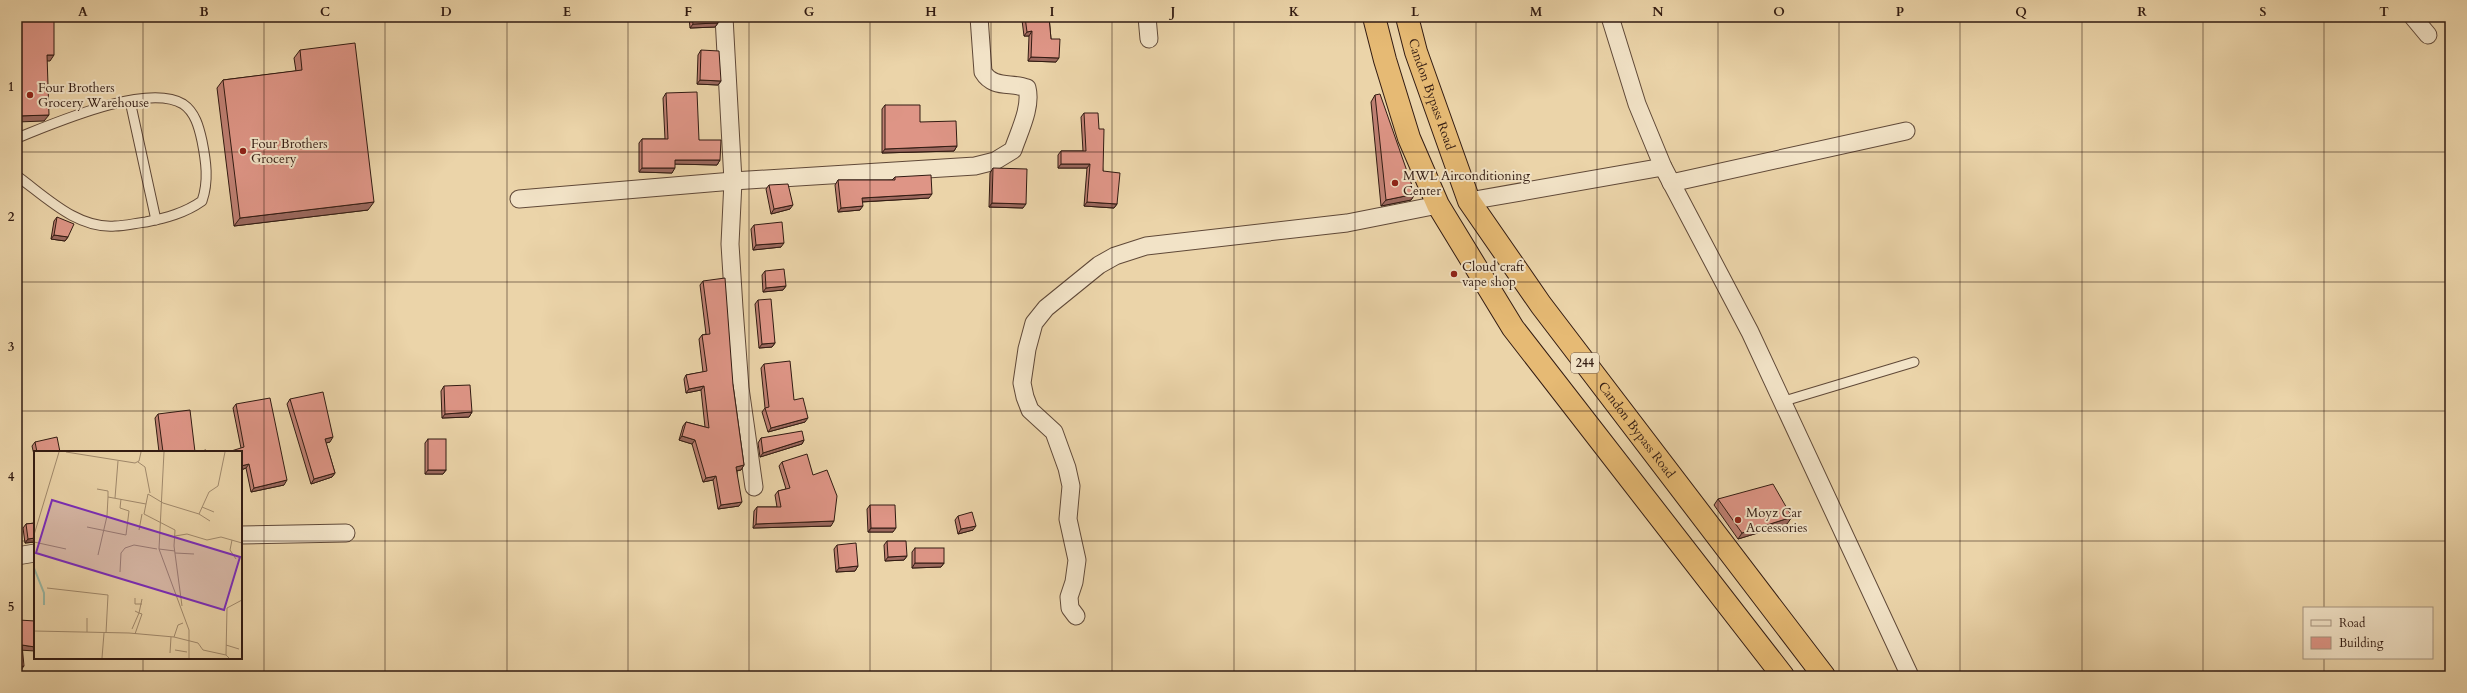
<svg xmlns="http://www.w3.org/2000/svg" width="2467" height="693" viewBox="0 0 2467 693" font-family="Cardo,serif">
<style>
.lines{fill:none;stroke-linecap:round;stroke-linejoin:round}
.lane-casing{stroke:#604938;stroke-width:11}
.street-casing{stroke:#604938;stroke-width:19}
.highway-casing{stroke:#321b12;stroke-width:24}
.lane{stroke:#f2e3c7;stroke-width:9}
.street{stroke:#f2e3c7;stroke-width:17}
.highway{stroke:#e6ba74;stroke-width:22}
.wall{fill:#bf8073;stroke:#321b12}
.shaded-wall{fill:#9b685e;stroke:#321b12}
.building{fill:#de9586;stroke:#321b12}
.grid{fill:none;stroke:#321b12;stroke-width:1;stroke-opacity:0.55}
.poi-dot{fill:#8f2418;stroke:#f2e3c7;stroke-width:1.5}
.labels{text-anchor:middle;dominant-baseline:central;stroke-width:4;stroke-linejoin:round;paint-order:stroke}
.shield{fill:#f2e3c7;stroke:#6c5748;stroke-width:1}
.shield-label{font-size:12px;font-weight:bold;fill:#321b12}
.poi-label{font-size:13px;fill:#321b12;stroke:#f2e3c7;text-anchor:start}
.street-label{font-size:13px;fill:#321b12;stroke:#f2e3c7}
.inset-river{fill:none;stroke:#99b8a5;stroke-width:2}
.inset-road{fill:none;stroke:#a18a6d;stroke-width:1}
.view{fill:#7b2cbf;fill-opacity:0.15;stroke:#7b2cbf;stroke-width:2}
.inset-edge{fill:none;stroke:#321b12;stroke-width:2}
.neatline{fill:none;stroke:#321b12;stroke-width:1.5}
.grid-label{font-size:13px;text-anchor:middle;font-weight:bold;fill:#321b12}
</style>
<rect width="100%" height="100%" fill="#ebd4a9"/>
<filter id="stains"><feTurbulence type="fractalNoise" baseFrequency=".005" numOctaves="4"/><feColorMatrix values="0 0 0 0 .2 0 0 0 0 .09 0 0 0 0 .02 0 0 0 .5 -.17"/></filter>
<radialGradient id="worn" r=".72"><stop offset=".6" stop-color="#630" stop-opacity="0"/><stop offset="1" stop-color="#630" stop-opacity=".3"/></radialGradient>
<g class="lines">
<defs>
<g id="lane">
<path d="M130,101L156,220"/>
<path d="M17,138C53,124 147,82 183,104C195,112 199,127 202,141C206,161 209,181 202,201C185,213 166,218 146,222C136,223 125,226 115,226C77,229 46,197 17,176"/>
<path d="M1781,402L1914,362"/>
</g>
<g id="street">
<path d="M724,17L733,181L730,244L734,308L740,388L754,487"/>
<path d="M1147,17L1149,39"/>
<path d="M1610,17L1637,104L1663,167L1750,332L1910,676"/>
<path d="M2413,17L2428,35"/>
<path d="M1671,183L1906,131"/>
<path d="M519,199L733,181L975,166L995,161L1013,150C1019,132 1032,107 1027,88C1011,82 993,89 983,72L979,17"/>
<path d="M1469,201L1663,167"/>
<path d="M241,535L346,533"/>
<path d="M17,556L35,553"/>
<path d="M1076,616L1070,608L1069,597L1074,582L1077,560L1068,519L1071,486L1067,468L1054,432L1030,410L1025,397L1022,383L1027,349L1034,323L1046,308L1099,265L1115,256L1146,246L1347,223L1438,205"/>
</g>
<g id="highway">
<path d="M1374,17L1385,60L1409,138L1438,205L1513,328L1783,676"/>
<path id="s1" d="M1407,17L1416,52L1469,201L1541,305L1824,676"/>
</g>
</defs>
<use href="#lane" class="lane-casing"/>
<use href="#street" class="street-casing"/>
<use href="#highway" class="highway-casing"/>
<use href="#lane" class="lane"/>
<use href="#street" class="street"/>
<use href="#highway" class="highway"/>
</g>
<g class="wall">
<path d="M689,17H718V23L715,27L690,28Z"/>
<path d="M1024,17H1049L1051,39L1056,62L1028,61L1029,36H1024L1022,20Z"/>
<path d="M300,50L368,210L234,226L217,88L223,80L296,71L294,58Z"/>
<path d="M701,50L721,81L718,85L697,84L698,55Z"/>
<path d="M666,93L699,140L720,160L717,165L675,164L672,173L639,172V143L642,139H665L663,98Z"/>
<path d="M1375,95L1415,194L1411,200L1381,206L1371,102Z"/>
<path d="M885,105L920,122L957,146L954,151L882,153V109Z"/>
<path d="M1084,113L1099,129L1103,171L1117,204L1114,208L1084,206L1087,168H1058V155L1061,151H1083L1081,117Z"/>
<path d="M993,168L1023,208L989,207L990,173Z"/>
<path d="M895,177L929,198L862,202L860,210L838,212L835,185L838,180H892Z"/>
<path d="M769,185L790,209L771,214L766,189Z"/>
<path d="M57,217L68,237L65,241L51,239L54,221Z"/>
<path d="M754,225L781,247L753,250L751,229Z"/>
<path d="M765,271L786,286L783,290L763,292L762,275Z"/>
<path d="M703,281L733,385L744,465L741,470L737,471L739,506L718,509L713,480L703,482L692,444L679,440L683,426L686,422L705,427L701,390L686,393L684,379L686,375L703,372L699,339L702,335L706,334L700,285Z"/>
<path d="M758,300L775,343L772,347L759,348L755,304Z"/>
<path d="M764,364L794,400L805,422L768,432L762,412L765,408L761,368Z"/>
<path d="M444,386L472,412L469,417L442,418L441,391Z"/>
<path d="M290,399L330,442L326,443L335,473L332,477L311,484L287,404Z"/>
<path d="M236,404L284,485L251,492L246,468L241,470V448L233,408Z"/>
<path d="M158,414L195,452H159L155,418Z"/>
<path d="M761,438L804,440L802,444L760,457L758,443Z"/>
<path d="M428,439L446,470L443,474H425V443Z"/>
<path d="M35,442L60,452H35V459L32,446Z"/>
<path d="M782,462L813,475L831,526L753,528L754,511L757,507H777L775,495L778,491L786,489L779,466Z"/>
<path d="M1718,499L1787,524L1738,539L1714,505Z"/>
<path d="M870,505L893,532H868L867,509Z"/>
<path d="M958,516L973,530L958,534L955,520Z"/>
<path d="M35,523V542L25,543L23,528L26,524Z"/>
<path d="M887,541L907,556L904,560L885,561L884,545Z"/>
<path d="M837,545L858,566L855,571L836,572L834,549Z"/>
<path d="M915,548L944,563L941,567L912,568V552Z"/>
</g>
<g class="shaded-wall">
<path d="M718,23L715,27L690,28L693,24Z"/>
<path d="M1032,31L1029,36H1024L1027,32Z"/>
<path d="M47,55H54L50,61H43Z"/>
<path d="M1031,57L1059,58L1056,62L1028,61Z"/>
<path d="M700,80L721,81L718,85L697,84Z"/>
<path d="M49,115L44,121L17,122V116Z"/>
<path d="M957,146L954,151L882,153L885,149Z"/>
<path d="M675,160H720L717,165L672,164Z"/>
<path d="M1061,164H1090L1087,168H1058Z"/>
<path d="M642,168H675L672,173L639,172Z"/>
<path d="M932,194L929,198L859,202L862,198Z"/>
<path d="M1415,194L1411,200L1381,206L1386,200Z"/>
<path d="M374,202L368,210L234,226L240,218Z"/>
<path d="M1087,202L1117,204L1114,208L1084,206Z"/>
<path d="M992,203L1026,204L1023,208L989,207Z"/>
<path d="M793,205L790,209L771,214L774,209Z"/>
<path d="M863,206L860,210L838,212L841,208Z"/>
<path d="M54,235L68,237L65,241L51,239Z"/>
<path d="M784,243L781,247L753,250L756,245Z"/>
<path d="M786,286L783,290L763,292L766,288Z"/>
<path d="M775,343L772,347L759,348L762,344Z"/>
<path d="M704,386L701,390L686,393L689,389Z"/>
<path d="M472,412L469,417L442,418L445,414Z"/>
<path d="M808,418L805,422L768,432L771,428Z"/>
<path d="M682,436L695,440L692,444L679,440Z"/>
<path d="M333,437L330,442L322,444L325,439Z"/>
<path d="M804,440L802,444L760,457L763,453Z"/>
<path d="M249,464L246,468L241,470V466Z"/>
<path d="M744,465L741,470L733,471L736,467Z"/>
<path d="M428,470H446L443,474H425Z"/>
<path d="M335,473L332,477L311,484L314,479Z"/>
<path d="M716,476L713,480L703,482L706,478Z"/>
<path d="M287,480L284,485L251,492L254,488Z"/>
<path d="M742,502L739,506L718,509L721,505Z"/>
<path d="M1792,517L1787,524L1738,539L1742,533Z"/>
<path d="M834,521L831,526L753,528L756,524Z"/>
<path d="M976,526L973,530L958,534L961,529Z"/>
<path d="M871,528H896L893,532H868Z"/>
<path d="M35,538V542L25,543L28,539Z"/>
<path d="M907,556L904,560L885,561L888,557Z"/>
<path d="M915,563H944L941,567L912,568Z"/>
<path d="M858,566L855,571L836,572L839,568Z"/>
<path d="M22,645L35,647V651L19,650Z"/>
<path d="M24,666L21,670L17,671V667Z"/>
</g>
<g class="building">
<path d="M692,17H718V23L693,24Z"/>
<path d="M1025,17H1049L1051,39H1060L1059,58L1031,57L1032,31L1027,32Z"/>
<path d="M17,21H54V55H47L49,115L17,116Z"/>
<path d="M355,43L374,202L240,218L223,80L302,70L300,50Z"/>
<path d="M701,50L719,51L721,81L700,80Z"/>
<path d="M697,92L699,140H721L720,160H675V168H642V139H668L666,93Z"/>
<path d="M1380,94L1415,194L1386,200L1375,95Z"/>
<path d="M885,105H920V122L956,121L957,146L885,149Z"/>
<path d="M1084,113H1098L1099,129H1104L1103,171L1120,173L1117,204L1087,202L1090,164H1061V151H1086Z"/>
<path d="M993,168L1027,169L1026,204L992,203Z"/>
<path d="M931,175L932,194L862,198L863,206L841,208L838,180H895V177Z"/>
<path d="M788,184L793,205L774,209L769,185Z"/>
<path d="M57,217L74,224L68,237L54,235Z"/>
<path d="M782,222L784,243L756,245L754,225Z"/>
<path d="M784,269L786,286L766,288L765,271Z"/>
<path d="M725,278L733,385L744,465L736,467L742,502L721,505L716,476L706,478L695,440L682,436L686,422L709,428L704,386L689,389L686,375L707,371L702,335L710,334L703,281Z"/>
<path d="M771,299L775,343L762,344L758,300Z"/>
<path d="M790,361L794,400L803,398L808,418L771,428L765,408L769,407L764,364Z"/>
<path d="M470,385L472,412L445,414L444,386Z"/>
<path d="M323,392L333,437L325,439L335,473L314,479L290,399Z"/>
<path d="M270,398L287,480L254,488L249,464L241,466V452H228L244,447L236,404Z"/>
<path d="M190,410L195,452H163L158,414Z"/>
<path d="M802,431L804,440L763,453L761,438Z"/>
<path d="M57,437L60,452H37L35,442Z"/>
<rect x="428" y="439" width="18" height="31"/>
<path d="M206,450L207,452H196Z"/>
<path d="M807,454L813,475L827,470L837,496L834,521L756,524L757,507H781L778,491L790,488L782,462Z"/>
<path d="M1773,484L1792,517L1742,533L1718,499Z"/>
<path d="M870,505H895L896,528H871Z"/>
<path d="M972,512L976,526L961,529L958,516Z"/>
<path d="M35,523V538L28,539L26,524Z"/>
<path d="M887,541H906L907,556L888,557Z"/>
<path d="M856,543L858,566L839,568L837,545Z"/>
<rect x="915" y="548" width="29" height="15"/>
<path d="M19,615V620L35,621V647L22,645L24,666L17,667V616Z"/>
</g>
<path class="grid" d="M143,17V452M264,17V676M385,17V676M507,17V676M628,17V676M749,17V676M870,17V676M991,17V676M1112,17V676M1234,17V676M1355,17V676M1476,17V676M1597,17V676M1718,17V676M1839,17V676M1960,17V676M2082,17V676M2203,17V676M2324,17V608M17,152H2450M17,282H2450M17,411H2450M17,541H35M241,541H2450M143,658V676M2324,658V676"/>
<g class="poi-dot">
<circle cx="30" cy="95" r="4"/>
<circle cx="243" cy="151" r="4"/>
<circle cx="1395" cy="183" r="4"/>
<circle cx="1454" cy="274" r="4"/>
<circle cx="1738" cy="520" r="4"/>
</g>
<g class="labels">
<rect class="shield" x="1571" y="353" width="28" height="20" rx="3"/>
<g class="shield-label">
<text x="1585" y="363">244</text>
</g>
<g class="poi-label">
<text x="38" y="88">Four Brothers<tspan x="38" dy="15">Grocery Warehouse</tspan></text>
<text x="251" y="144">Four Brothers<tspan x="251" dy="15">Grocery</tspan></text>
<text x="1403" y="176">MWL Airconditioning<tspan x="1403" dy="15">Center</tspan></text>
<text x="1462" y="267">Cloud craft<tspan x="1462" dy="15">vape shop</tspan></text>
<text x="1746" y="513">Moyz Car<tspan x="1746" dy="15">Accessories</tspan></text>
</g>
<g class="street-label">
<text stroke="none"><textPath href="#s1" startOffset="81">Candon Bypass Road</textPath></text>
<text stroke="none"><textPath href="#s1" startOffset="478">Candon Bypass Road</textPath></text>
</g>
</g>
<g transform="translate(34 451)">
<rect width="208" height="208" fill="#ebd4a9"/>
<path class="inset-river" d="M0,117L10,142V154"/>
<path class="inset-road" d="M32,1L101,12L105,10L107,1M130,1L125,98L155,179V207M104,11L111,16L116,42M63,38L74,40V46M81,47L84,10M168,56L180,61M165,63L176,70M53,76L92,84L95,60L86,57L87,48M105,79L108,63M0,84L25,1M141,85L153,83L173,89L187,86L208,92M198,89L196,99L202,108M0,91L32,98M125,98L141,100M141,102L160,103M64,104L73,65L74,46L112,53M86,121L87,102L91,97L100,94L123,98M13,137L74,144L72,182M101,147V153H108M148,155L140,95L141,79L110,63L114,43L129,52L165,63L175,41L184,35L191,1M101,160L105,162L108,148M98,178L105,162L108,163L101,183M0,180L95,182L140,186L164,192L169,199L192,204L195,207M53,181V167M140,186L144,174L149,172M192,194L205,198M141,199L153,201M136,202L137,186M192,204L193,157L208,149M68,207L70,182"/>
<path class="view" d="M18,49L206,106L190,159L2,102Z"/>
<rect width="208" height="208" class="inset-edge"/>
</g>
<rect width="2467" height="693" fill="none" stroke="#ebd4a9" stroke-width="44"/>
<rect x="2303" y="607" width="130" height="52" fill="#f2e3c7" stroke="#a5937f"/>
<rect x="2311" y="620" width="20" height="6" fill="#f2e3c7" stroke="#a5937f"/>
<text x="2339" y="627" font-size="12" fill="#321b12">Road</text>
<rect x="2311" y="637" width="20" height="12" fill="#de9586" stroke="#a5937f"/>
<text x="2339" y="647" font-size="12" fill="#321b12">Building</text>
<rect x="22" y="22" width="2423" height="649" class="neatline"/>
<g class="grid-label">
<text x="83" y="16">A</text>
<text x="204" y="16">B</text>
<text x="325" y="16">C</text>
<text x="446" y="16">D</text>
<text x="567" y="16">E</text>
<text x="688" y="16">F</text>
<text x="809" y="16">G</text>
<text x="931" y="16">H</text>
<text x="1052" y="16">I</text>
<text x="1173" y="16">J</text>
<text x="1294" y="16">K</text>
<text x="1415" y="16">L</text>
<text x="1536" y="16">M</text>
<text x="1658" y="16">N</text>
<text x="1779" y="16">O</text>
<text x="1900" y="16">P</text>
<text x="2021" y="16">Q</text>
<text x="2142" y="16">R</text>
<text x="2263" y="16">S</text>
<text x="2384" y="16">T</text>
<text x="11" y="91">1</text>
<text x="11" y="221">2</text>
<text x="11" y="351">3</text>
<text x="11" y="481">4</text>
<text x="11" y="611">5</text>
</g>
<rect width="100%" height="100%" filter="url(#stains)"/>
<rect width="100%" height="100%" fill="url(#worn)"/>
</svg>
